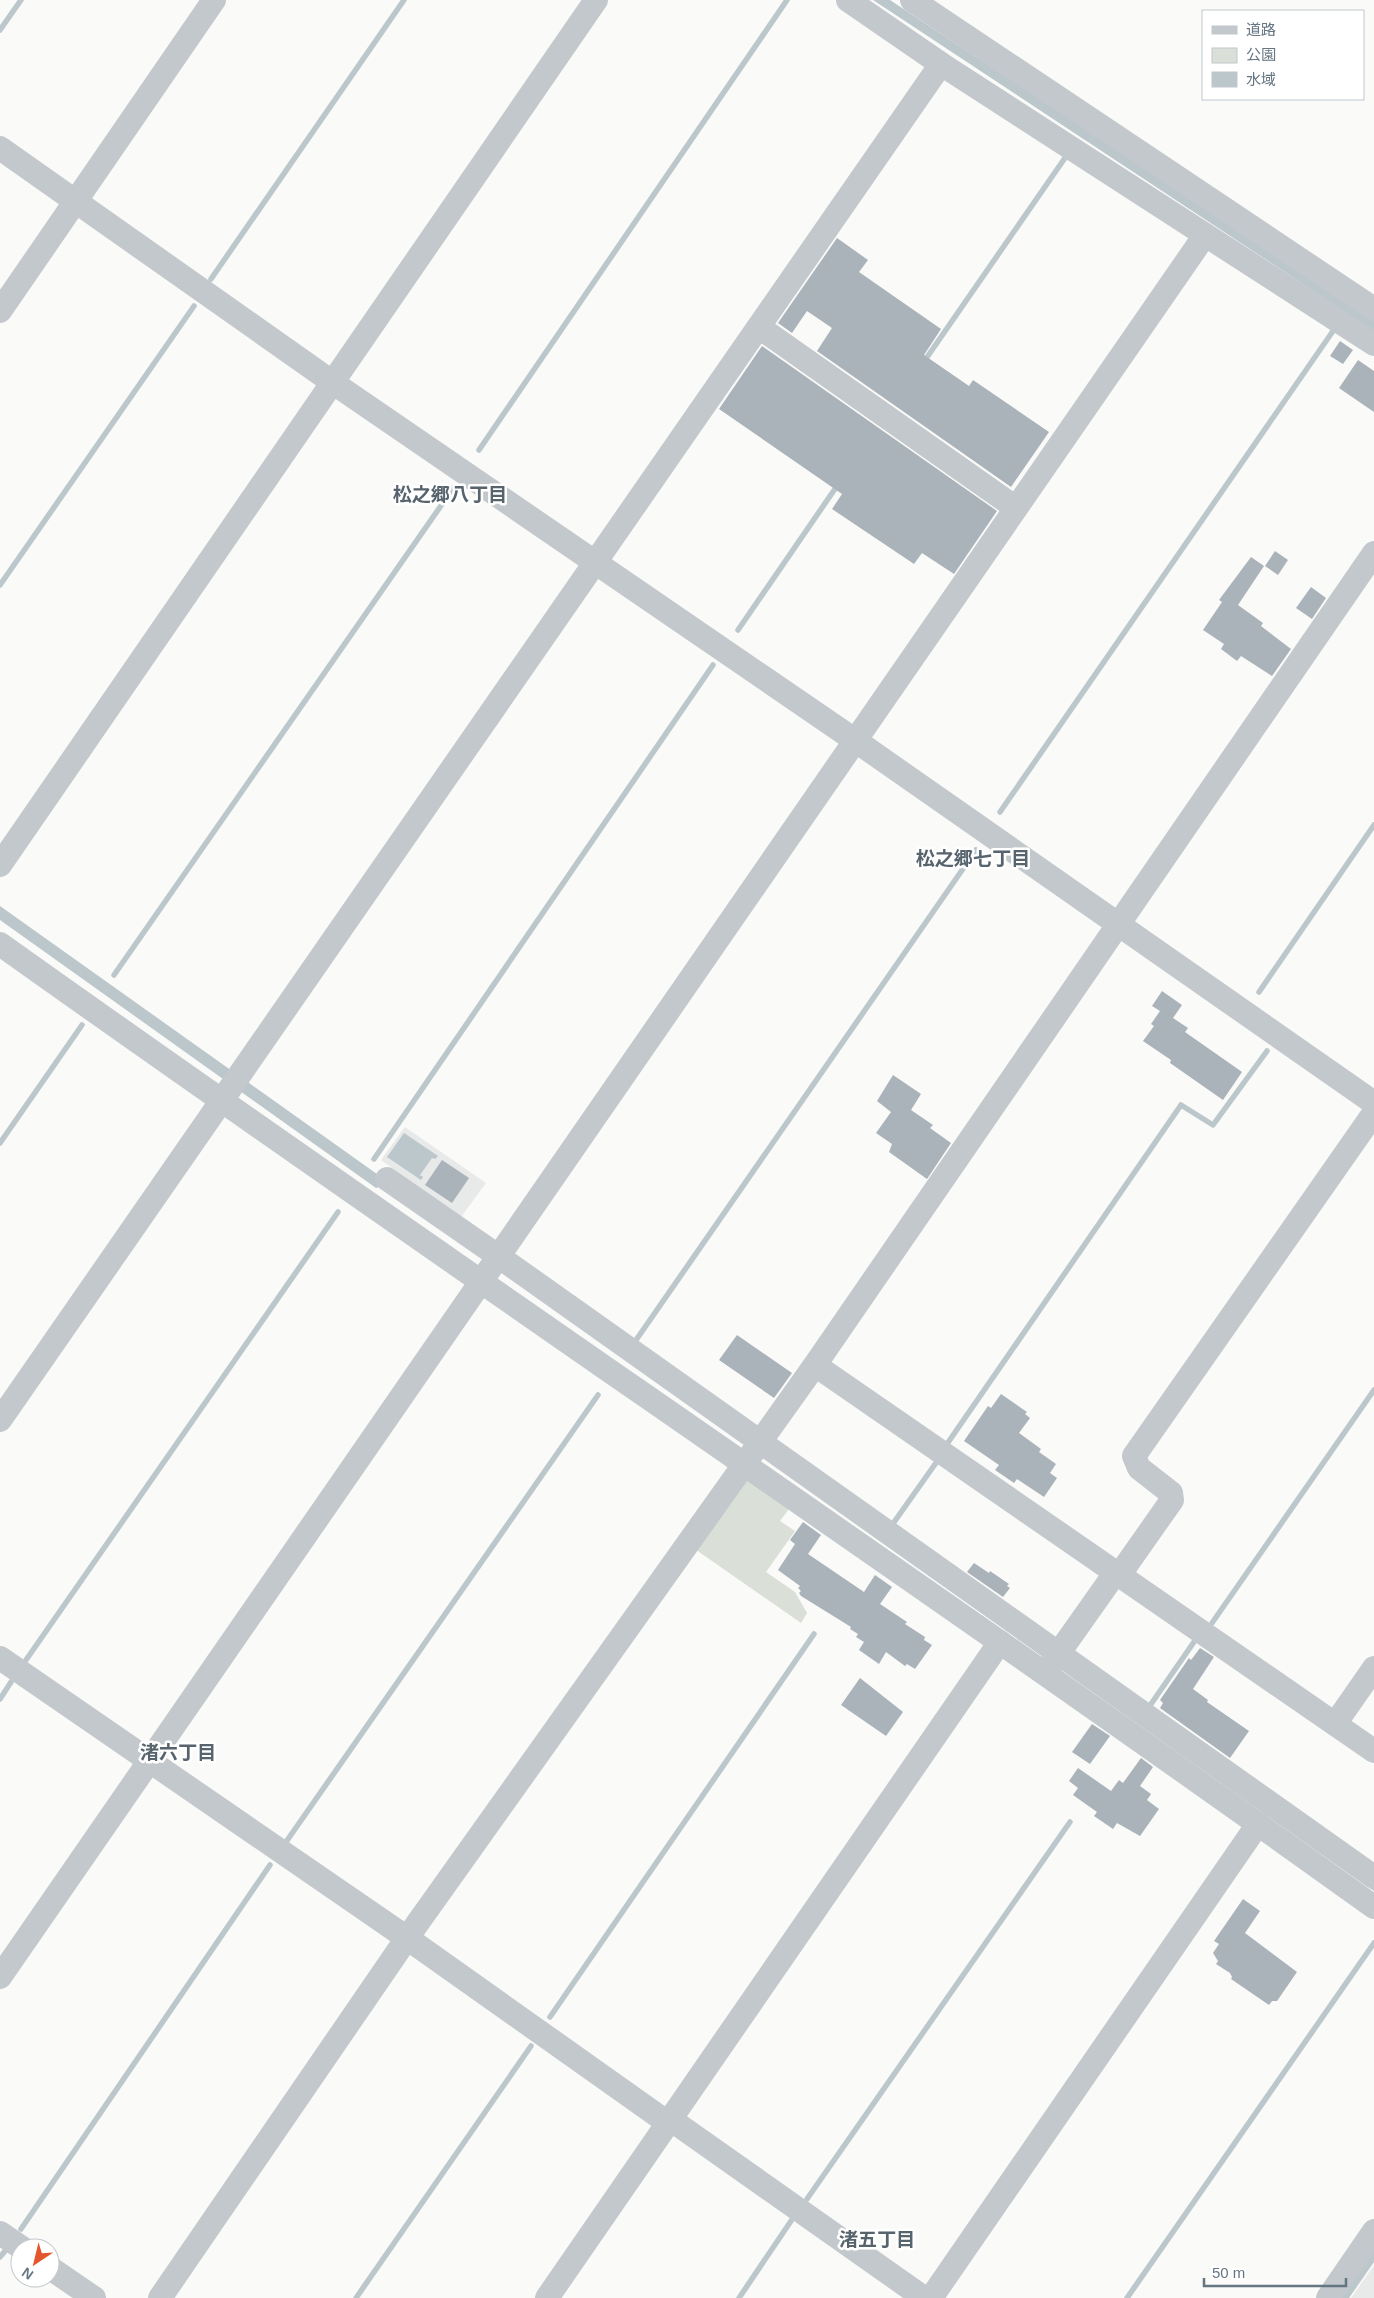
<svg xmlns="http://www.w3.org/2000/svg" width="1374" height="2298" viewBox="0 0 1374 2298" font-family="Helvetica,'Noto Sans JP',sans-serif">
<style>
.built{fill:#e8e9e9}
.green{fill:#dadfd7}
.water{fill:#bbc7cb}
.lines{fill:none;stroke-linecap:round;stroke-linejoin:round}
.stream{stroke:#bbc7cb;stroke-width:5.5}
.building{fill:#aab3b9}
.minor{stroke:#c3c8cc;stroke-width:24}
.labels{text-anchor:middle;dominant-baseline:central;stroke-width:5;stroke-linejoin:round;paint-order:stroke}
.neighbourhood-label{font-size:19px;font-weight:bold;fill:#57646e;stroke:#fff}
</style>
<rect width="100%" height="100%" fill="#fafaf8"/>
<g class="built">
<path d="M405,1127L486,1183L461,1217L381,1160Z"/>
<path d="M1374,2265V2298H1351Z"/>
</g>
<path class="green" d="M747,1479L789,1509L780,1521L795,1531L766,1572L795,1592L807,1613L801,1623L692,1547Z"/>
<g class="water">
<path d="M873,0H890L1374,320V331Z"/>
<path d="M0,906L1374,1883V1891L484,1258L382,1186L376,1188L0,920Z"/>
<path d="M404,1133L438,1156L435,1159L432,1158L420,1175L423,1177L421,1180L387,1157Z"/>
<path d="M1374,2249V2262L1349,2298H1341Z"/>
</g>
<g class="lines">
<g class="stream">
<path d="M0,30L21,0"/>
<path d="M211,279L404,0"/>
<path d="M923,363L1067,155"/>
<path d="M479,450L787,0"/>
<path d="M0,585L194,306"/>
<path d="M738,630L839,483"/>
<path d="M1000,812L1333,331"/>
<path d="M114,975L454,487"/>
<path d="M1259,992L1374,825"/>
<path d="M0,1143L82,1025"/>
<path d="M374,1159L713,665"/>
<path d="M634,1343L976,850"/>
<path d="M947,1444L1181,1105L1213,1125L1267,1051"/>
<path d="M892,1525L938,1460"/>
<path d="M1212,1623L1374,1390"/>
<path d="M26,1660L338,1212"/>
<path d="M0,1699L11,1682"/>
<path d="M1149,1707L1196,1639"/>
<path d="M286,1842L598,1395"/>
<path d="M550,2017L814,1634"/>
<path d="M807,2199L1070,1822"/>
<path d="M21,2229L270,1865"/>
<path d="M0,2257L5,2251"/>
<path d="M356,2298L531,2046"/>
<path d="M739,2298L791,2221"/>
<path d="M1127,2298L1374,1943"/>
</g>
</g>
<g class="building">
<path d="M837,238L868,260L859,272L941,329L924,355L969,386L973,380L1049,432L1011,487L817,351L832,328L807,311L792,333L778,323Z"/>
<path d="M1340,341L1353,350L1343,364L1330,356Z"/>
<path d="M762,346L997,511L954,574L922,553L914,564L832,509L842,494L719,409Z"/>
<path d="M1358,360L1374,371V412L1339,388Z"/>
<path d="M1275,551L1288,560L1278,575L1265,566Z"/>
<path d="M1251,557L1264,566L1238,605L1263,623L1261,626L1291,649L1272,676L1241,656L1237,661L1221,649L1224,644L1203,630L1222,602L1219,600Z"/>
<path d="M1311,587L1326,598L1312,619L1296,608Z"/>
<path d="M1162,991L1182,1005L1173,1018L1188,1028L1185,1032L1242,1072L1223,1100L1170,1063L1171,1060L1143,1041L1154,1026L1151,1024L1160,1011L1152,1006Z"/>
<path d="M893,1075L921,1094L911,1110L933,1125L930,1128L951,1143L927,1179L889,1152L892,1144L876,1133L891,1112L877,1101Z"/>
<path d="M442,1160L469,1178L452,1203L425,1185Z"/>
<path d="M737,1335L792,1373L774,1398L719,1360Z"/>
<path d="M1001,1394L1027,1412L1025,1414L1030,1418L1019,1433L1041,1449L1039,1452L1056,1464L1050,1473L1057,1478L1044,1497L1017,1479L1014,1483L995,1470L999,1465L964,1441L988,1406L991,1408Z"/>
<path d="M803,1522L821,1535L808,1554L864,1592L875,1575L892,1587L880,1604L907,1622L905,1624L925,1637L924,1640L932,1645L915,1669L907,1664L905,1666L886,1652L879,1664L859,1650L864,1642L856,1637L858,1634L850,1629L851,1627L801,1596L799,1593L801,1591L798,1588L800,1586L778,1570L795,1544L790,1540Z"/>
<path d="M974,1563L989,1573L990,1571L1009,1584L1007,1586L1010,1588L1003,1597L967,1572Z"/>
<path d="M1200,1648L1214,1657L1193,1689L1208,1700L1207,1702L1249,1731L1230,1758L1160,1708L1163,1703L1160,1700L1189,1658L1191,1660Z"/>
<path d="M860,1678L903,1712L886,1736L841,1705Z"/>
<path d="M1092,1724L1110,1736L1090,1764L1072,1752Z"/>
<path d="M1141,1758L1153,1767L1140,1786L1151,1794L1147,1800L1159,1809L1140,1836L1117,1823L1113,1829L1094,1816L1097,1812L1073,1795L1078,1788L1069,1781L1078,1768L1111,1791L1119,1780L1123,1783Z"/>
<path d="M1243,1899L1260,1911L1245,1933L1297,1972L1277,2001H1272L1269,2005L1231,1979L1232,1977L1230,1973L1216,1964L1218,1961L1213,1953L1219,1944L1214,1941Z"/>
</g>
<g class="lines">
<g class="minor">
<path d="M848,0L941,64L1374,344"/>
<path d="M912,0L1374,309"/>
<path d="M0,148L332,382L856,741L1374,1103"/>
<path d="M0,311L214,0"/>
<path d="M759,327L1016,508"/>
<path d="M0,865L596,0"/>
<path d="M0,944C456,1269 920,1581 1374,1907"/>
<path d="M387,1179L498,1256L1374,1877"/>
<path d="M815,1365L1374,1751"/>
<path d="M0,1420L941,64"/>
<path d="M1120,1574L1172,1500L1171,1493L1139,1468L1134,1456L1374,1113"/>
<path d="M0,1658L407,1938L668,2123"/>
<path d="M1051,1664L1116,1572"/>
<path d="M1335,1724L1374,1668"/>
<path d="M0,1977L1205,235"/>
<path d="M670,2119L924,2298"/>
<path d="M0,2233L22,2248"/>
<path d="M50,2268L94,2298"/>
<path d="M160,2298L407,1938L815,1365L1374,553"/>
<path d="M547,2298L1000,1642"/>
<path d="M931,2298L1258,1824"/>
<path d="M1328,2298L1374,2231"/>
</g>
</g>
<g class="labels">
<g class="neighbourhood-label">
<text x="450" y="494">松之郷八丁目</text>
<text x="973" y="858">松之郷七丁目</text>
<text x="178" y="1752">渚六丁目</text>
<text x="877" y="2239">渚五丁目</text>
</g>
</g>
<rect x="1202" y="10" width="162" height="90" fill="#ffffff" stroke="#c1c8cd"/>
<rect x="1212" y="26" width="25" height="8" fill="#c3c8cc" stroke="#c1c8cd"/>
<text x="1246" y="35" font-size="15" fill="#657683">道路</text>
<rect x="1212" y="48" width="25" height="15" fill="#dadfd7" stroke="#c1c8cd"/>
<text x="1246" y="60" font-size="15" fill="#657683">公園</text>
<rect x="1212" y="72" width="25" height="15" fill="#bbc7cb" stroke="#c1c8cd"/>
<text x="1246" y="85" font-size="15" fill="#657683">水域</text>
<g transform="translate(35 2263) rotate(215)"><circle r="24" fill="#ffffff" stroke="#c1c8cd"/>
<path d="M0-4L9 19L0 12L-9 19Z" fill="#e4572e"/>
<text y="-8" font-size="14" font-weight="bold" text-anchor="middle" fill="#657683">N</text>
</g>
<path d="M1204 2278v8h142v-8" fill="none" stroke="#657683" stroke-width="2.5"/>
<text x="1212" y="2278" font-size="15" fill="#657683" stroke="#ffffff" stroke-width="4" paint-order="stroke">50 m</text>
</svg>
